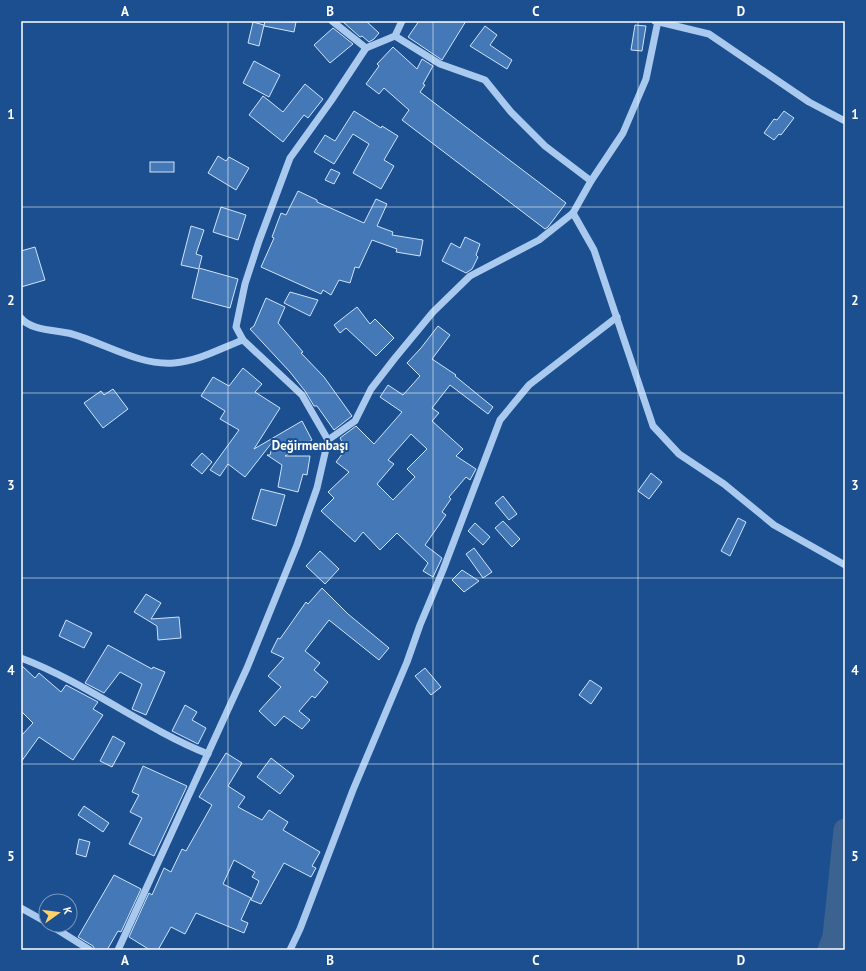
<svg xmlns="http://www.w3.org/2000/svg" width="866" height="971" viewBox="0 0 866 971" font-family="'PT Sans',sans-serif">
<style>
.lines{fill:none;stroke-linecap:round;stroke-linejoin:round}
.river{stroke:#3c6290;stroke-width:23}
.building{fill:#4478b7;stroke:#cfe3fa;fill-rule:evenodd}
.minor{stroke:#a9c9ee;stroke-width:7}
.grid{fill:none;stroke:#fff;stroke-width:1;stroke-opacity:0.55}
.labels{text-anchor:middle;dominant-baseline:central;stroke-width:4;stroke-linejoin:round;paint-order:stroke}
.quarter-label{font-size:13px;font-weight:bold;fill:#fff;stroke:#1b4f8f}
.neatline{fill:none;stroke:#fff;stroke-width:1.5}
.grid-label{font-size:13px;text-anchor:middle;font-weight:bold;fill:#fff}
</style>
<rect width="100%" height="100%" fill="#1b4f8f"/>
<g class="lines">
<path class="river" d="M829,950L834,937L845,830"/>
</g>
<g class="building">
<path d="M265,21L296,22L294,32L264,26Z"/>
<path d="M342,21H366L379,33L374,39L369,42L362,36L360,37Z"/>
<path d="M419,21H466L442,60L408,37Z"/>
<path d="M253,22L264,25L259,46L248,43Z"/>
<path d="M635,25L646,26L642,51L631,50Z"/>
<path d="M485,26L497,35L490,45L512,60L507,69L470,46Z"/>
<path d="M333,28L353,44L330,63L314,45Z"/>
<path d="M393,47L417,69L422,59L433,66L423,84L425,85L420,92L566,203L548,227L545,229L402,120L409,110L384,88L379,94L366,84L379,66L377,64Z"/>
<path d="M254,61L280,75L269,97L243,83Z"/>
<path d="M305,84L323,99L308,118L304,115L283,142L249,115L263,96L283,112Z"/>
<path d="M354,111L381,128L382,126L398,136L384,160L394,166L381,189L353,173L369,144L353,134L334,164L314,152L325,135L335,141Z"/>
<path d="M784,111L794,118L781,135L779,134L774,140L764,133L774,119L777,120Z"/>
<path d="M218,156L226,161L229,157L249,168L236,190L208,173Z"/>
<rect x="150" y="162" width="24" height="10"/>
<path d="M331,169L340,173L334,184L325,180Z"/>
<path d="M298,191L317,200V202L364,223L376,199L387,204L377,226L393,232L392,235L423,240L420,256L396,252L397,249L372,240L359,268L355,267L350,283L339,280L331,295L323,290L321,294L261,267L274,238L272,237L281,213L286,215Z"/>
<path d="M221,207L246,215L238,240L213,232Z"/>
<path d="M191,226L204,230L196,254L202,256L199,268L238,279L230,308L192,298L199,269L181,265Z"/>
<path d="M465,237L480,244L476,255L478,257L472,269L466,273L442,261L451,243L460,248Z"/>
<path d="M35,247L45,280L21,287V251Z"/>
<path d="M290,292L318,300L310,316L284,303Z"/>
<path d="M266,298L285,307L278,323L303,352L301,353L324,377L352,416L334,430L317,406H314L305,391L290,372L250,329L254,326Z"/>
<path d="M357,307L370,324L375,319L394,338L376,356L346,328L340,333L334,325Z"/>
<path d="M438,326L450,335L432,359L456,375L455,376L493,407L488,414L450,385L432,408L439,413L432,421L463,449L456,456L476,469L470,480L466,477L449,497L451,499L442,512L446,515L425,545L442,558L433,577L423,571L428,563L397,533L380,550L363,532L355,542L321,511L334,498L328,492L349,472L336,462L346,449L340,438L356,426L374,444L402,412L380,397L388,385L403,395L420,376L407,363L421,348ZM411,434L427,449L407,469L415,477L393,500L377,484L394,464L388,460Z"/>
<path d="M243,368L262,384L255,392L280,408L254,449L302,421L312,440L285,456H310L307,475L303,474L298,492L278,487L282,465L267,455H270L274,440L245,477L228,464L220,476L210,470L239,430L220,419L225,411L201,396L213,377L229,386Z"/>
<path d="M113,389L128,409L103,428L84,403L101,391L104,395Z"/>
<path d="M202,453L212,462L202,474L191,465Z"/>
<path d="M651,473L662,482L649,499L638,491Z"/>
<path d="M261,489L285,495L276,526L252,519Z"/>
<path d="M503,496L517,514L509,520L495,503Z"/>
<path d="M738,518L746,522L730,556L721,551Z"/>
<path d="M503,521L520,539L512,547L495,528Z"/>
<path d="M475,523L490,537L483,545L468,531Z"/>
<path d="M474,548L492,572L483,578L466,554Z"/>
<path d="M320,551L339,569L325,584L306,566Z"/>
<path d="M462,570L479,581L464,592L452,580Z"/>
<path d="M322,588L348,614L389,648L379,660L329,620L305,651L320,663L314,670L328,682L315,698L312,696L299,711L310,720L302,729L284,716L275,726L259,711L281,687L268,676L284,658L271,652L278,638L280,639L306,602L308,604Z"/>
<path d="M146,594L161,603L151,619L179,617L181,638L158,640L157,626L134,612Z"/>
<path d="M66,620L92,633L84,648L59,636Z"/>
<path d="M108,645L152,669L153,667L165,672L146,715L132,709L142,684L120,672L104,693L85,683Z"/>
<path d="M21,665L35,678L39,673L61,692L66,685L98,702L93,709L103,715L73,760L39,737L21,762V736L33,723L21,711Z"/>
<path d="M425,668L441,687L431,695L415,676Z"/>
<path d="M590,680L602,688L591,704L579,695Z"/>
<path d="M185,705L197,712L192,720L206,728L198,744L172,731Z"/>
<path d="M113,736L125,743L112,767L100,761Z"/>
<path d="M226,753L242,763L228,786L245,797L238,807L262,820L269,810L288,822L283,830L320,852L312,866L316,868L311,877L284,863L261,904L251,900L259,881L252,877L255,872L234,860L223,884L251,898L241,920L248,923L244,933L196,913L185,934L171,927L158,950H150L129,937L149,893L152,895L164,868L171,872L182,849L186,851L212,805L199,797Z"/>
<path d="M271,758L294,776L280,794L257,777Z"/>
<path d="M143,766L187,786L154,856L129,844L142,818L130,812L139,795L132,792Z"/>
<path d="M84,806L109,823L103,832L78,815Z"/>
<path d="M79,839L90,842L86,857L76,854Z"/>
<path d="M114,875L141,889L121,932L118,931L107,950H95L93,946L78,937Z"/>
</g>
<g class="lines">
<g class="minor">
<path d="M332,21L366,48"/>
<path d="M655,21L709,34L809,102L845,121"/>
<path d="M395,36L440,64L485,80L511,112L545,146L591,181"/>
<path d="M573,213L594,250L653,426L679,454L724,484L774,525L845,565"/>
<path d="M21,318C31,331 57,330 72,334C104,343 140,366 174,363C199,361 221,348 243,340"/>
<path d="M328,440L355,421L371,389L395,358L433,312L470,276L539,240L573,213L591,181L623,133L646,79L658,21"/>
<path d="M21,658C87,683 143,728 208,754"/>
<path d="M21,908L46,922"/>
<path d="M50,925L90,950"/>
<path d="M118,950L247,668L297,545L317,488L328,440L302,395L243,340L236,327L245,284L259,241L290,158L331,101L366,48L395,36L402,21"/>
<path d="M290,950L300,929L353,790L407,662L420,625L443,570L500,420L529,385L617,317"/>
</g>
</g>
<path class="grid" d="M228,21V950M433,21V950M638,21V950M21,207H845M21,393H845M21,578H845M21,764H845"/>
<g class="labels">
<g class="quarter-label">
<text x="310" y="445">Değirmenbaşı</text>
</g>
</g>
<rect width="866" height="971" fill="none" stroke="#1b4f8f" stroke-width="44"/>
<g transform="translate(58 913) rotate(76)"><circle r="19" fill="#1b4f8f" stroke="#7695bc"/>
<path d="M0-3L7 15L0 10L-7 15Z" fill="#ffd166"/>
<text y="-6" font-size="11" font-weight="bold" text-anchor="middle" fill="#ffffff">K</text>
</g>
<rect x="22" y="22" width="822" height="927" class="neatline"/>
<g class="grid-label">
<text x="125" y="16">A</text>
<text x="330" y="16">B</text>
<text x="536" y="16">C</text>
<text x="741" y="16">D</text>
<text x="11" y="119">1</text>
<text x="855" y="119">1</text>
<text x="11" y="305">2</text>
<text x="855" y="305">2</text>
<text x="11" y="490">3</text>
<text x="855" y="490">3</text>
<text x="11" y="675">4</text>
<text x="855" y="675">4</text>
<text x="11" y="861">5</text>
<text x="855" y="861">5</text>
<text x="125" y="965">A</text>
<text x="330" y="965">B</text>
<text x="536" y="965">C</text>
<text x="741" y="965">D</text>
</g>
</svg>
